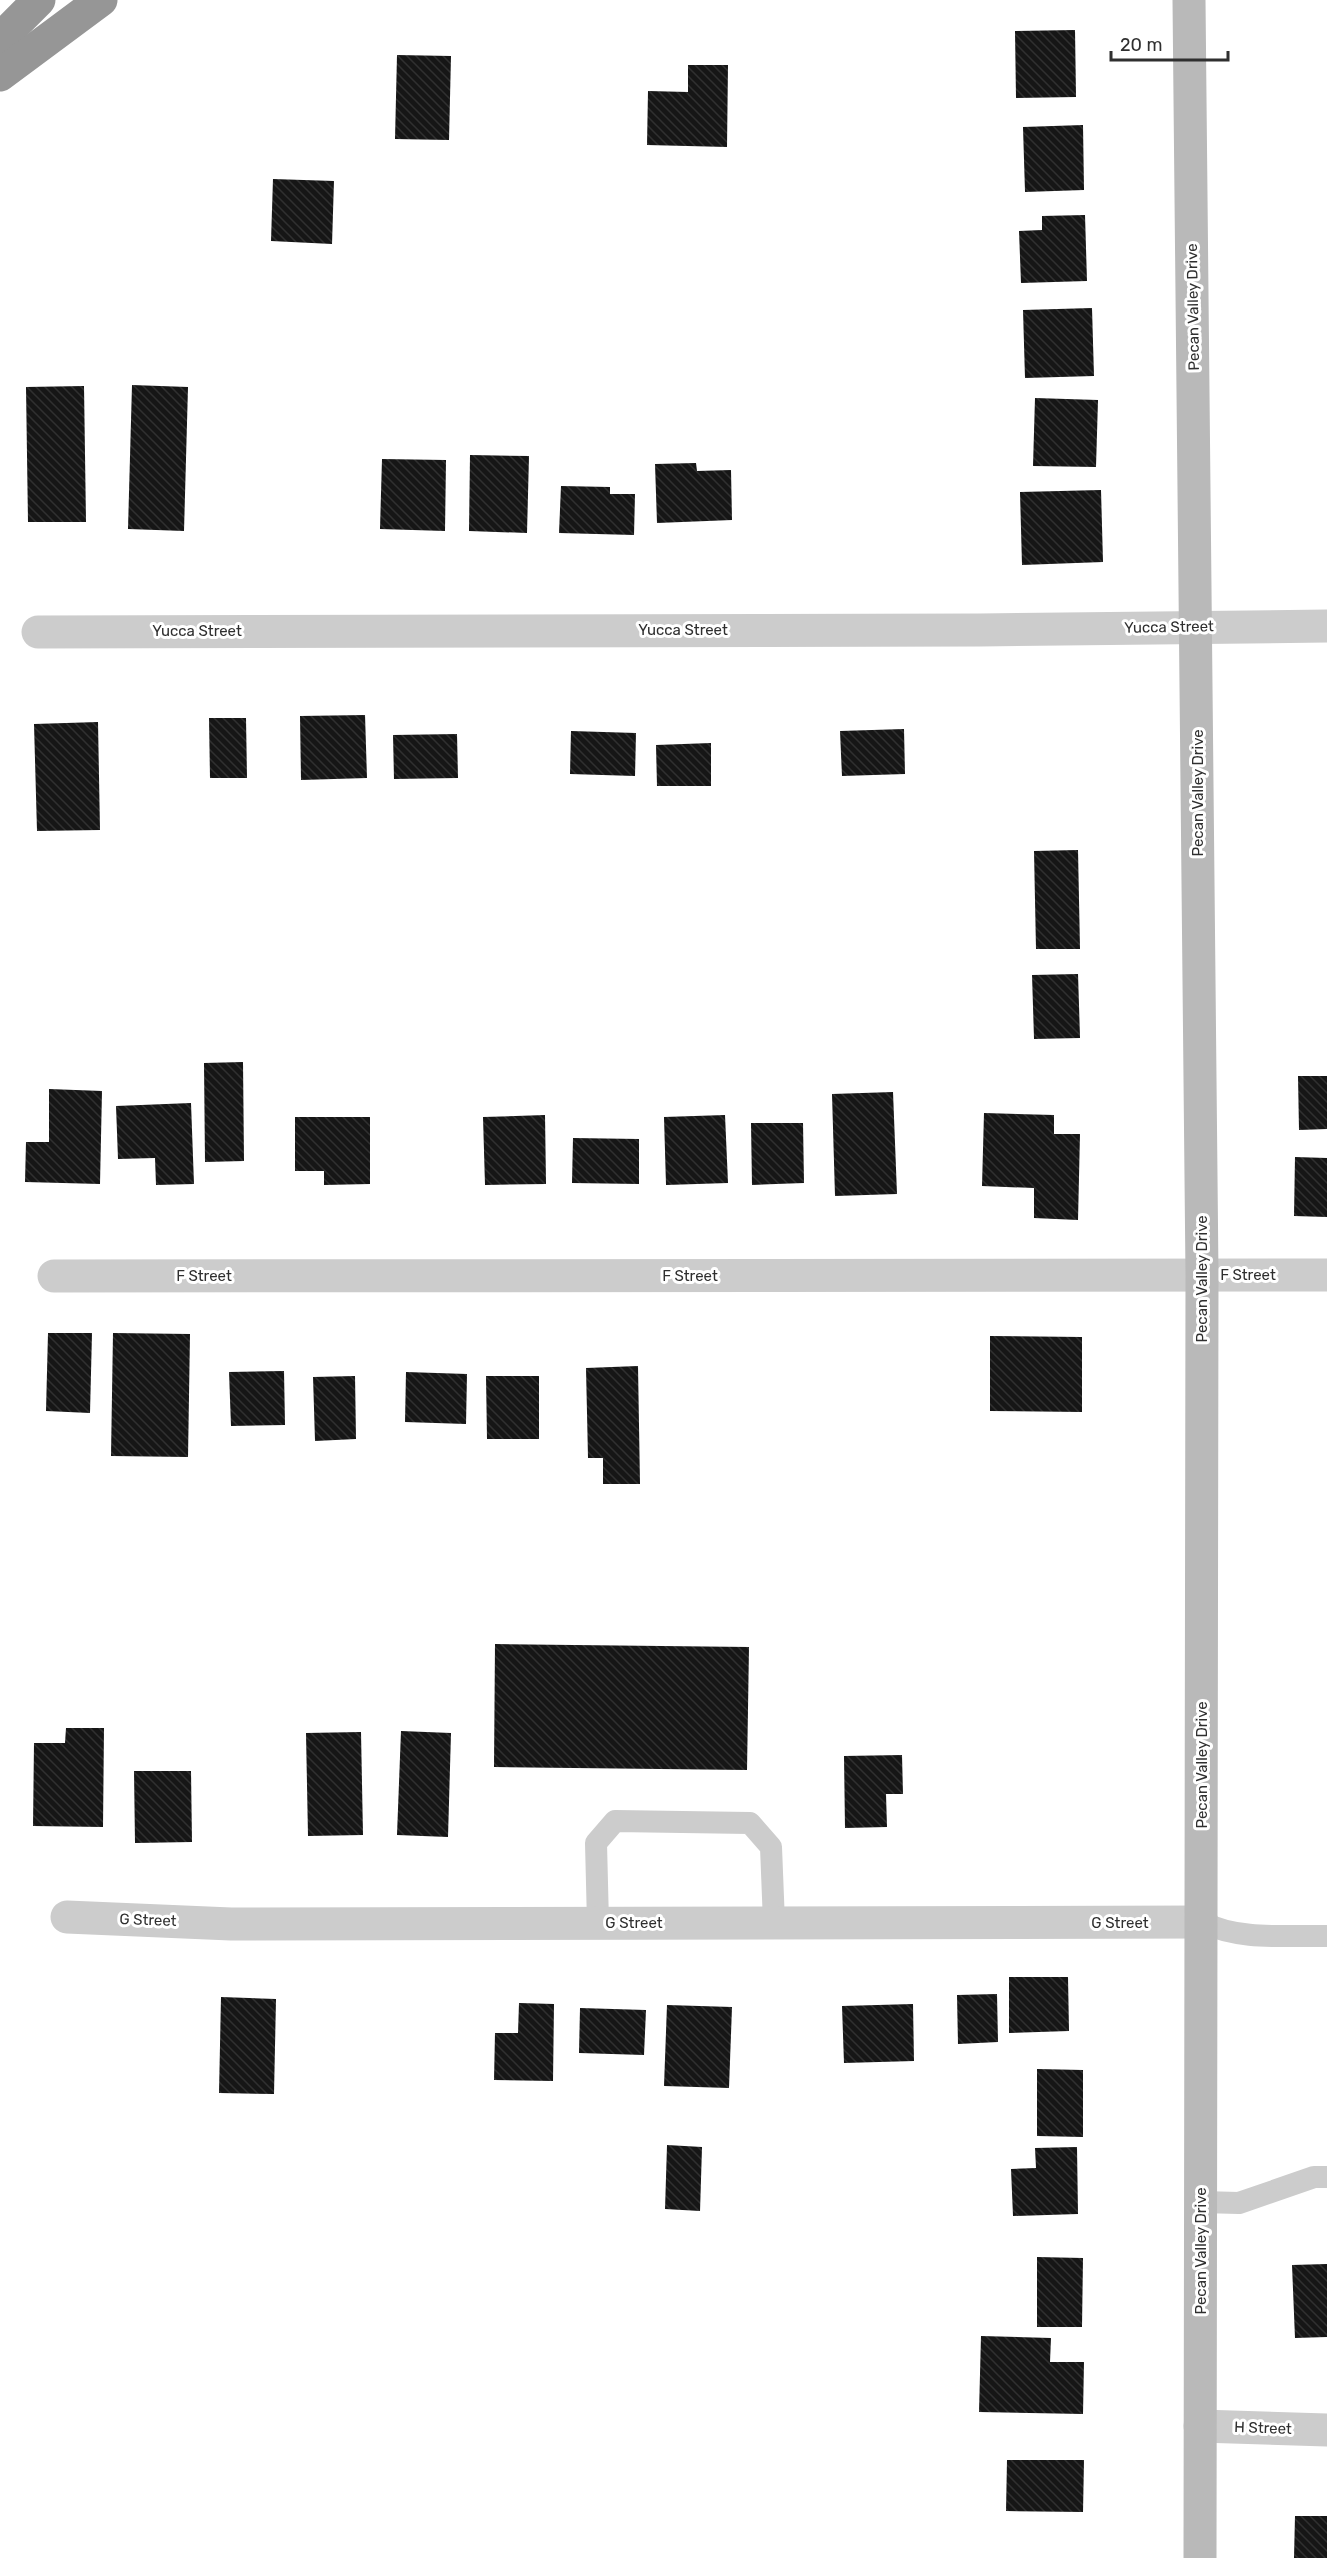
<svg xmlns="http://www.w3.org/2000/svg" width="1327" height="2558" viewBox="0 0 1327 2558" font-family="Rubik,sans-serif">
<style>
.building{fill:url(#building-back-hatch)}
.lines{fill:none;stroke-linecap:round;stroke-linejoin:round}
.lane{stroke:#ccc;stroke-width:22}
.street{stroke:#ccc;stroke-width:33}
.secondary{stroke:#b9b9b9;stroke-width:33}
.highway{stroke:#969696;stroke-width:33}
.labels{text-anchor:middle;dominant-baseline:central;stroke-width:6;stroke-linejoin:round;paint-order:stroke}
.street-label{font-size:15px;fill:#2f2f2f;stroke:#fff}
</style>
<defs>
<pattern id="building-back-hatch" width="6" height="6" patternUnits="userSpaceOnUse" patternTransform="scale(1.5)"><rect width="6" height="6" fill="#161616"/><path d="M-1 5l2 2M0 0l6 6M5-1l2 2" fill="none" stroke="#303030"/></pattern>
</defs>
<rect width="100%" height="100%" fill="#fff"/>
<g class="building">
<path d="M1075,30L1076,97L1016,98L1015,31Z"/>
<path d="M397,55L451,56L449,140L395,139Z"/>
<path d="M688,65H728L727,147L647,145L648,91L688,92Z"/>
<path d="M1083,125L1084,190L1025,192L1023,127Z"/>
<path d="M273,179L334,181L332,244L271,241Z"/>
<path d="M1085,215L1087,281L1021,283L1019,231L1042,230V216Z"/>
<path d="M1092,308L1094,376L1025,378L1023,310Z"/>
<path d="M132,385L188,387L184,531L128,529Z"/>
<path d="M84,386L86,522H28L26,387Z"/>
<path d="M1035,398L1098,400L1096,467L1033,466Z"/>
<path d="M470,455L529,456L527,533L469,531Z"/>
<path d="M382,459L446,460L445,531L380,529Z"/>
<path d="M696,463L697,471L731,470L732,520L657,523L655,464Z"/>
<path d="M561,486L610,487V494H635L634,535L559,533Z"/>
<path d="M1101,490L1103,562L1022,565L1020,492Z"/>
<path d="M365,715L367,778L301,780L300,716Z"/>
<path d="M209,718H246L247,778H210Z"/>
<path d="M98,722L100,830L37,831L34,724Z"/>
<path d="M904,729L905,774L842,776L840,731Z"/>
<path d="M571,731L636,733L635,776L570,774Z"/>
<path d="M457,734L458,778L394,779L393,735Z"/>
<path d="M711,743V786H657L656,745Z"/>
<path d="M1078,850L1080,949H1036L1034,851Z"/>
<path d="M1078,974L1080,1038L1034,1039L1032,975Z"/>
<path d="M243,1062L244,1161L205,1162L204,1063Z"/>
<path d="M1298,1076H1327V1129L1299,1130Z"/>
<path d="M49,1089L102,1091L100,1184L25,1182L26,1142H49Z"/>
<path d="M893,1092L897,1194L835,1196L832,1094Z"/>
<path d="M191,1103L194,1184L156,1185L155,1158L118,1159L116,1106Z"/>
<path d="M984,1113L1054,1115V1134H1080L1078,1220L1034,1218V1188L982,1186Z"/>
<path d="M545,1115L546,1184L485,1185L483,1117Z"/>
<path d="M725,1115L728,1183L666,1185L664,1117Z"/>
<path d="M295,1117H370V1184L324,1185V1171H295Z"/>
<path d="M751,1123H803L804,1183L752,1185Z"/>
<path d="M573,1138L639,1139V1184L572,1183Z"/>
<path d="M1295,1157L1327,1158V1217L1294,1216Z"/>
<path d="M48,1333H92L90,1413L46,1411Z"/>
<path d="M113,1333L190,1334L188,1457L111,1456Z"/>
<path d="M990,1336L1082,1337V1412L990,1411Z"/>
<path d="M638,1366L640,1484H603V1458H588L586,1368Z"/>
<path d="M284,1371L285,1425L231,1426L229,1372Z"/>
<path d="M406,1372L467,1374L466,1424L405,1422Z"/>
<path d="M355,1376L356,1439L315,1441L313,1377Z"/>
<path d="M486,1376H539V1439H487Z"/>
<path d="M495,1644L749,1647L747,1770L494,1767Z"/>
<path d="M66,1728H104L103,1827L33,1826L34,1743H65Z"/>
<path d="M401,1731L451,1733L448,1837L397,1835Z"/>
<path d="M361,1732L363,1835L308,1836L306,1733Z"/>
<path d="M902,1755L903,1794H886L887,1827L845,1828L844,1756Z"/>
<path d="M134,1771H191L192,1842L135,1843Z"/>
<path d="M1009,1977H1068L1069,2031L1009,2033Z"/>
<path d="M997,1994L998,2042L958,2044L957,1995Z"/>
<path d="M221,1997L276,1999L274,2094L219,2093Z"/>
<path d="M519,2003L554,2004L553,2081L494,2080L495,2033H518Z"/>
<path d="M913,2004L914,2061L844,2063L842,2006Z"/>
<path d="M667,2005L732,2007L729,2088L664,2086Z"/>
<path d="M580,2008L646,2010L644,2055L579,2053Z"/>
<path d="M1037,2069L1083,2070V2137L1037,2136Z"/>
<path d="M667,2145L702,2147L700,2211L665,2209Z"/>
<path d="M1077,2147L1078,2214L1013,2216L1011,2169L1036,2168L1035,2148Z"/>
<path d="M1037,2257L1083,2258L1082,2327H1037Z"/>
<path d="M1327,2264V2337L1295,2338L1292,2265Z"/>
<path d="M981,2336L1051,2338L1050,2362H1084L1083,2414L979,2412Z"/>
<path d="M1007,2460H1084L1083,2512L1006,2511Z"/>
<path d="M1295,2516H1327V2558H1294Z"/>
</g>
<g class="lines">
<g class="lane">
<path d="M1202,1922C1240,1941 1286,1935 1327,1936"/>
<path d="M598,1923L596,1843L615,1821L750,1823L771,1847L774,1923"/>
<path d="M1201,2202L1239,2203L1314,2177H1327"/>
</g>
<g class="street">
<path d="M38,632L980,630L1327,626"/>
<path d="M54,1276L1327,1275"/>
<path d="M67,1917L231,1924L1202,1922"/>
<path d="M1200,2426L1327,2430"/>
</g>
<path class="secondary" d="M1189,0L1202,1275L1200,2558"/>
<g class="highway">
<path d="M0,39L39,0"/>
<path d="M0,75L101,0"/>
</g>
</g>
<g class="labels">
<g class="street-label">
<text transform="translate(1193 307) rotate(-91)">Pecan Valley Drive</text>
<text transform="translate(1169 627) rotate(-1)">Yucca Street</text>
<text x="683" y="630">Yucca Street</text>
<text x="197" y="631">Yucca Street</text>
<text transform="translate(1198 793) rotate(-90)">Pecan Valley Drive</text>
<text x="1248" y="1275">F Street</text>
<text x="204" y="1276">F Street</text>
<text x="690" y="1276">F Street</text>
<text transform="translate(1202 1279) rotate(-90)">Pecan Valley Drive</text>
<text transform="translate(1202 1765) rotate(-90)">Pecan Valley Drive</text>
<text transform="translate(148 1920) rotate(2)">G Street</text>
<text x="634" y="1923">G Street</text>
<text x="1120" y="1923">G Street</text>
<text transform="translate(1201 2251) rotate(-90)">Pecan Valley Drive</text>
<text transform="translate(1263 2428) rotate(2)">H Street</text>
</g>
</g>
<path d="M1111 51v9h117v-9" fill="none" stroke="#2f2f2f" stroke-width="3"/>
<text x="1120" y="51" font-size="18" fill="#2f2f2f" stroke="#ffffff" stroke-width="4.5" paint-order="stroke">20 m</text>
</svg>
